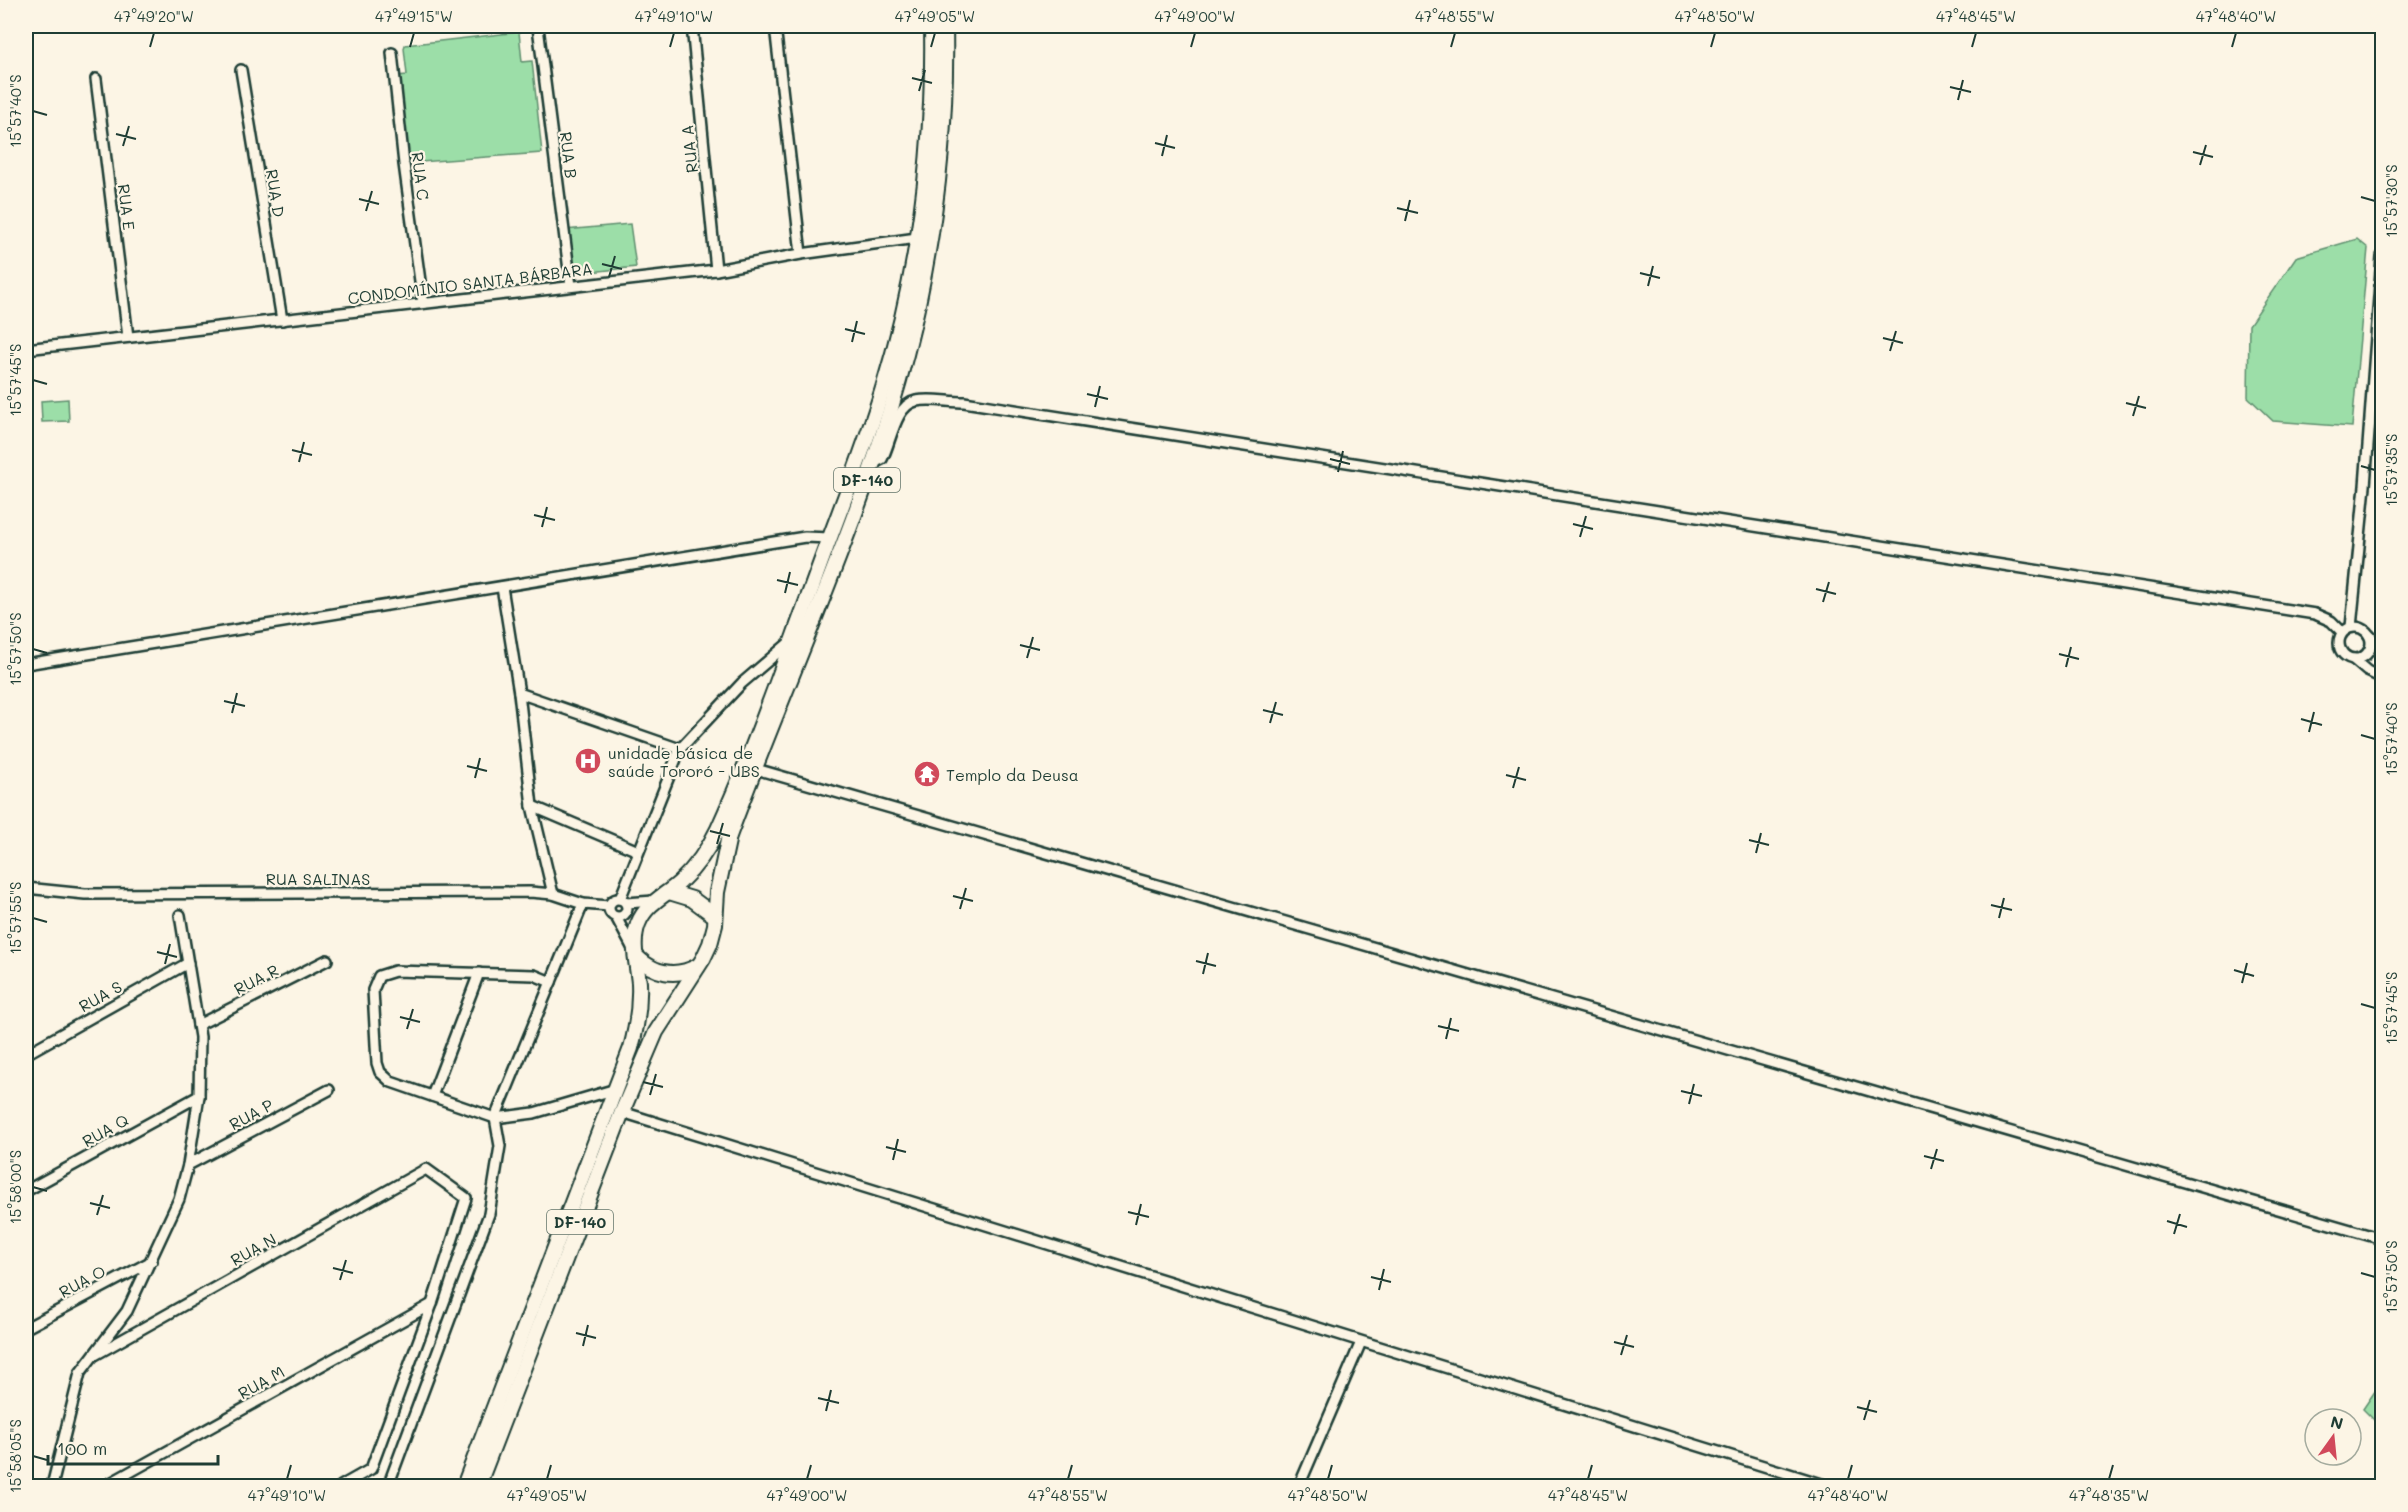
<svg xmlns="http://www.w3.org/2000/svg" width="2408" height="1512" viewBox="0 0 2408 1512" font-family="Mali,sans-serif">
<style>
.green{fill:#9cdea8;stroke:#5e8e6e;stroke-width:1.5}
.lines{fill:none;stroke-linecap:round;stroke-linejoin:round}
.minor-casing{stroke:#1f3d34;stroke-width:14}
.primary-casing{stroke:#1f3d34;stroke-width:18}
.minor{stroke:#fcf5e5;stroke-width:9}
.primary{stroke:#fcf5e5;stroke-width:14}
.ticks{fill:none;stroke:#1f3d34;stroke-width:2}
.labels{text-anchor:middle;dominant-baseline:central;stroke-width:4.5;stroke-linejoin:round;paint-order:stroke}
.shield{fill:#fcf5e5;stroke:#617469;stroke-width:1.5}
.shield-label{font-size:15px;font-weight:bold;fill:#1f3d34}
.street-label{font-size:16px;fill:#1f3d34;stroke:#fcf5e5}
.poi-label{font-size:16px;fill:#1f3d34;stroke:#fcf5e5;text-anchor:start}
.neatline{fill:none;stroke:#1f3d34;stroke-width:2}
.ticks-label{font-size:15px;text-anchor:middle;fill:#1f3d34}
</style>
<rect width="100%" height="100%" fill="#fcf5e5"/>
<filter id="ink" filterUnits="userSpaceOnUse"><feTurbulence type="fractalNoise" baseFrequency=".0167" numOctaves="2"/><feDisplacementMap in="SourceGraphic" scale="12" xChannelSelector="R" yChannelSelector="G"/><feConvolveMatrix kernelMatrix="1 2 1 2 8 2 1 2 1" color-interpolation-filters="sRGB"/></filter>
<g filter="url(#ink)">
<g class="green">
<path d="M519,32L522,62L532,61L542,153L407,163L397,76L407,75L404,48L405,45Z"/>
<path d="M630,224L636,267L572,274L565,230Z"/>
<path d="M2357,239L2368,248L2352,427L2273,421L2248,397L2249,325L2296,257Z"/>
<path d="M68,399L69,421L42,422L41,401Z"/>
<path d="M2382,1381V1428L2363,1409Z"/>
</g>
<g class="lines">
<defs>
<g id="minor">
<path d="M692,26L716,270"/>
<path d="M775,26L801,254"/>
<path d="M538,27L571,286"/>
<path d="M392,53L404,164L423,303"/>
<path d="M241,70L282,320"/>
<path d="M96,79L128,337"/>
<path d="M26,349L716,270L801,254L917,238"/>
<path d="M874,463L882,459C891,443 895,405 916,401C931,398 949,402 964,402L2315,614L2331,621L2342,632"/>
<path d="M502,587L519,693L532,806L553,894"/>
<circle cx="2355" cy="643" r="16"/>
<path d="M2351,627L2365,486L2382,256"/>
<path d="M2369,635L2382,647"/>
<path d="M2353,659L2367,671L2382,678"/>
<path d="M26,664L805,537L830,538"/>
<path d="M519,693L680,749"/>
<path d="M756,769L2382,1239"/>
<path d="M532,806L638,851"/>
<path d="M26,888L85,894L530,892L553,894L583,904L609,906"/>
<circle cx="618" cy="908" r="9"/>
<path d="M620,899L680,749L742,683L790,642"/>
<path d="M626,903L654,901"/>
<path d="M616,917L633,949"/>
<path d="M551,982L534,975L395,971L379,976L373,990L377,1063L380,1072L391,1082L495,1118L534,1113L616,1089"/>
<path d="M198,1025L327,960"/>
<path d="M26,1054L188,963"/>
<path d="M432,1096L479,973"/>
<path d="M622,1112L1828,1486"/>
<path d="M188,1165L329,1090"/>
<path d="M26,1191L199,1096"/>
<path d="M26,1328L152,1261"/>
<path d="M95,1355L426,1169L466,1198L432,1304L371,1469L341,1486"/>
<path d="M52,1486L80,1373L127,1311L179,1199L188,1165L199,1096L200,1037L180,915"/>
<path d="M105,1486L432,1304"/>
<path d="M388,1486L489,1214L500,1146L495,1118L583,904"/>
<path d="M1299,1486L1361,1342"/>
</g>
<g id="primary">
<path d="M669,892L692,899L715,916"/>
<path d="M636,956C654,974 676,978 698,966"/>
<path d="M464,1486L631,1048C637,1026 640,1006 639,983C637,963 631,943 638,924C646,903 665,896 680,882C696,867 709,848 718,829C754,750 783,665 813,584C836,519 863,454 883,388C919,271 934,147 932,26"/>
<path d="M478,1486L622,1112L656,1032L703,959L710,944L715,925L717,892L729,836C775,711 830,589 873,463C922,323 948,174 945,26"/>
</g>
</defs>
<use href="#minor" class="minor-casing"/>
<use href="#primary" class="primary-casing"/>
<use href="#minor" class="minor"/>
<use href="#primary" class="primary"/>
</g>
</g>
<path class="ticks" d="M150,47L154,33M410,47L414,33M670,47L674,33M931,47L935,33M1191,47L1195,33M1451,47L1455,33M1711,47L1715,33M1972,47L1976,33M2232,47L2236,33M912,78L932,83M1950,87L1971,92M919,91L925,70M1958,100L1963,80M33,111L47,115M116,134L136,139M1155,143L1175,148M123,146L129,126M2193,152L2213,157M1162,156L1167,135M2200,165L2206,145M2361,197L2375,201M359,199L379,204M1397,208L1418,213M366,211L372,191M1405,221L1410,200M602,264L622,269M1640,273L1660,278M609,277L615,256M1648,286L1653,266M845,329L865,334M1883,338L1903,343M852,342L857,321M1890,351L1896,331M33,380L47,384M1087,394L1108,399M2126,403L2146,408M1095,407L1100,386M2133,416L2139,396M292,450L312,455M1330,459L1350,464M299,462L304,442M2361,466L2375,470M1338,472L1343,451M534,515L555,520M1573,524L1593,529M542,527L547,507M1580,537L1586,516M777,580L798,585M1816,589L1836,594M785,593L790,572M1823,602L1829,582M1020,645L1040,650M33,649L47,653M2059,654L2079,659M1027,658L1033,637M2066,667L2071,647M224,701L245,706M1263,710L1283,715M232,713L237,693M2301,719L2322,725M1270,723L1276,702M2309,732L2314,712M2361,735L2375,739M467,766L487,771M1506,775L1526,780M475,778L480,758M1513,788L1519,767M710,831L730,836M1749,840L1769,845M717,844L723,823M1756,853L1761,833M953,896L973,901M1991,905L2012,910M960,909L966,888M33,918L47,922M1999,918L2004,898M157,952L177,957M1196,961L1216,966M165,964L170,944M2234,970L2254,976M1203,974L1208,953M2242,983L2247,963M2361,1004L2375,1008M400,1017L420,1022M1438,1026L1459,1031M407,1029L413,1009M1446,1039L1451,1018M643,1082L663,1087M1681,1091L1702,1096M650,1095L656,1074M1689,1104L1694,1084M886,1147L906,1152M1924,1156L1944,1161M893,1160L898,1139M1931,1169L1937,1149M33,1187L47,1191M90,1203L110,1208M1128,1212L1149,1217M97,1215L103,1195M2167,1221L2187,1227M1136,1225L1141,1204M2174,1234L2180,1214M333,1268L353,1273M2361,1273L2375,1277M1371,1277L1391,1282M340,1280L346,1260M1379,1290L1384,1269M576,1333L596,1338M1614,1342L1634,1347M583,1346L588,1325M1621,1355L1627,1335M818,1398L839,1403M1857,1407L1877,1412M826,1411L831,1390M1864,1420L1870,1400M33,1456L47,1460M287,1479L291,1465M547,1479L551,1465M807,1479L811,1465M1068,1479L1072,1465M1328,1479L1332,1465M1588,1479L1592,1465M1848,1479L1852,1465M2109,1479L2113,1465"/>
<defs>
<symbol id="hospital-disc" viewBox="-11 -11 22 22"><circle r="9.5" fill="#d1495b" stroke="#fcf5e5"/><path d="M-5-5h3v3.5h4V-5h3V5h-3V1.5h-4V5h-3Z" fill="#fff"/></symbol>
<symbol id="temple-disc" viewBox="-11 -11 22 22"><circle r="9.5" fill="#d1495b" stroke="#fcf5e5"/><path d="M0-6L5-2H3V0L6.5 2.5H4V6H1.5V3h-3V6H-4V2.5H-6.5L-3 0V-2H-5Z" fill="#fff"/></symbol>
</defs>
<g fill-rule="evenodd">
<use href="#hospital-disc" x="573" y="746" width="30" height="30"/>
<use href="#temple-disc" x="912" y="759" width="30" height="30"/>
</g>
<g class="labels">
<g class="shield">
<rect x="834" y="468" width="66" height="24" rx="4.5"/>
<rect x="547" y="1210" width="66" height="24" rx="4.5"/>
</g>
<g class="shield-label">
<text x="867" y="480">DF-140</text>
<text x="580" y="1222">DF-140</text>
</g>
<g class="street-label">
<text transform="translate(689 149) rotate(-96)">RUA A</text>
<text transform="translate(569 155) rotate(83)">RUA B</text>
<text transform="translate(421 176) rotate(83)">RUA C</text>
<text transform="translate(276 193) rotate(81)">RUA D</text>
<text transform="translate(127 207) rotate(83)">RUA E</text>
<text transform="translate(470 283) rotate(-7)">CONDOMÍNIO SANTA BÁRBARA</text>
<text x="318" y="878">RUA SALINAS</text>
<text transform="translate(256 979) rotate(-27)">RUA R</text>
<text transform="translate(100 996) rotate(-29)">RUA S</text>
<text transform="translate(251 1114) rotate(-28)">RUA P</text>
<text transform="translate(105 1130) rotate(-29)">RUA Q</text>
<text transform="translate(253 1249) rotate(-29)">RUA N</text>
<text transform="translate(82 1281) rotate(-28)">RUA O</text>
<text transform="translate(261 1382) rotate(-29)">RUA M</text>
</g>
<g class="poi-label">
<text x="608" y="752">unidade básica de<tspan x="608" dy="18">saúde Tororó - UBS</tspan></text>
<text x="946" y="774">Templo da Deusa</text>
</g>
</g>
<rect width="2408" height="1512" fill="none" stroke="#fcf5e5" stroke-width="66"/>
<g transform="translate(2333 1437) rotate(15)"><circle r="28" fill="#fcf5e5" stroke="#a4ab9e" stroke-width="1.5"/>
<path d="M0-4.5L10 22L0 15L-10 22Z" fill="#d1495b"/>
<text y="-9" font-size="16" font-weight="bold" text-anchor="middle" fill="#1f3d34">N</text>
</g>
<path d="M48 1455v9h170v-9" fill="none" stroke="#1f3d34" stroke-width="3"/>
<text x="57" y="1455" font-size="18" fill="#1f3d34" stroke="#fcf5e5" stroke-width="4.5" paint-order="stroke">100 m</text>
<rect x="33" y="33" width="2342" height="1446" class="neatline"/>
<g class="ticks-label">
<text x="154" y="22">47°49'20"W</text>
<text x="414" y="22">47°49'15"W</text>
<text x="674" y="22">47°49'10"W</text>
<text x="935" y="22">47°49'05"W</text>
<text x="1195" y="22">47°49'00"W</text>
<text x="1455" y="22">47°48'55"W</text>
<text x="1715" y="22">47°48'50"W</text>
<text x="1976" y="22">47°48'45"W</text>
<text x="2236" y="22">47°48'40"W</text>
<text transform="translate(16 111) rotate(-90)" y="5">15°57'40"S</text>
<text transform="translate(2392 201) rotate(-90)" y="5">15°57'30"S</text>
<text transform="translate(16 380) rotate(-90)" y="5">15°57'45"S</text>
<text transform="translate(2392 470) rotate(-90)" y="5">15°57'35"S</text>
<text transform="translate(16 649) rotate(-90)" y="5">15°57'50"S</text>
<text transform="translate(2392 739) rotate(-90)" y="5">15°57'40"S</text>
<text transform="translate(16 918) rotate(-90)" y="5">15°57'55"S</text>
<text transform="translate(2392 1008) rotate(-90)" y="5">15°57'45"S</text>
<text transform="translate(16 1187) rotate(-90)" y="5">15°58'00"S</text>
<text transform="translate(2392 1277) rotate(-90)" y="5">15°57'50"S</text>
<text transform="translate(16 1456) rotate(-90)" y="5">15°58'05"S</text>
<text x="287" y="1501">47°49'10"W</text>
<text x="547" y="1501">47°49'05"W</text>
<text x="807" y="1501">47°49'00"W</text>
<text x="1068" y="1501">47°48'55"W</text>
<text x="1328" y="1501">47°48'50"W</text>
<text x="1588" y="1501">47°48'45"W</text>
<text x="1848" y="1501">47°48'40"W</text>
<text x="2109" y="1501">47°48'35"W</text>
</g>
</svg>
